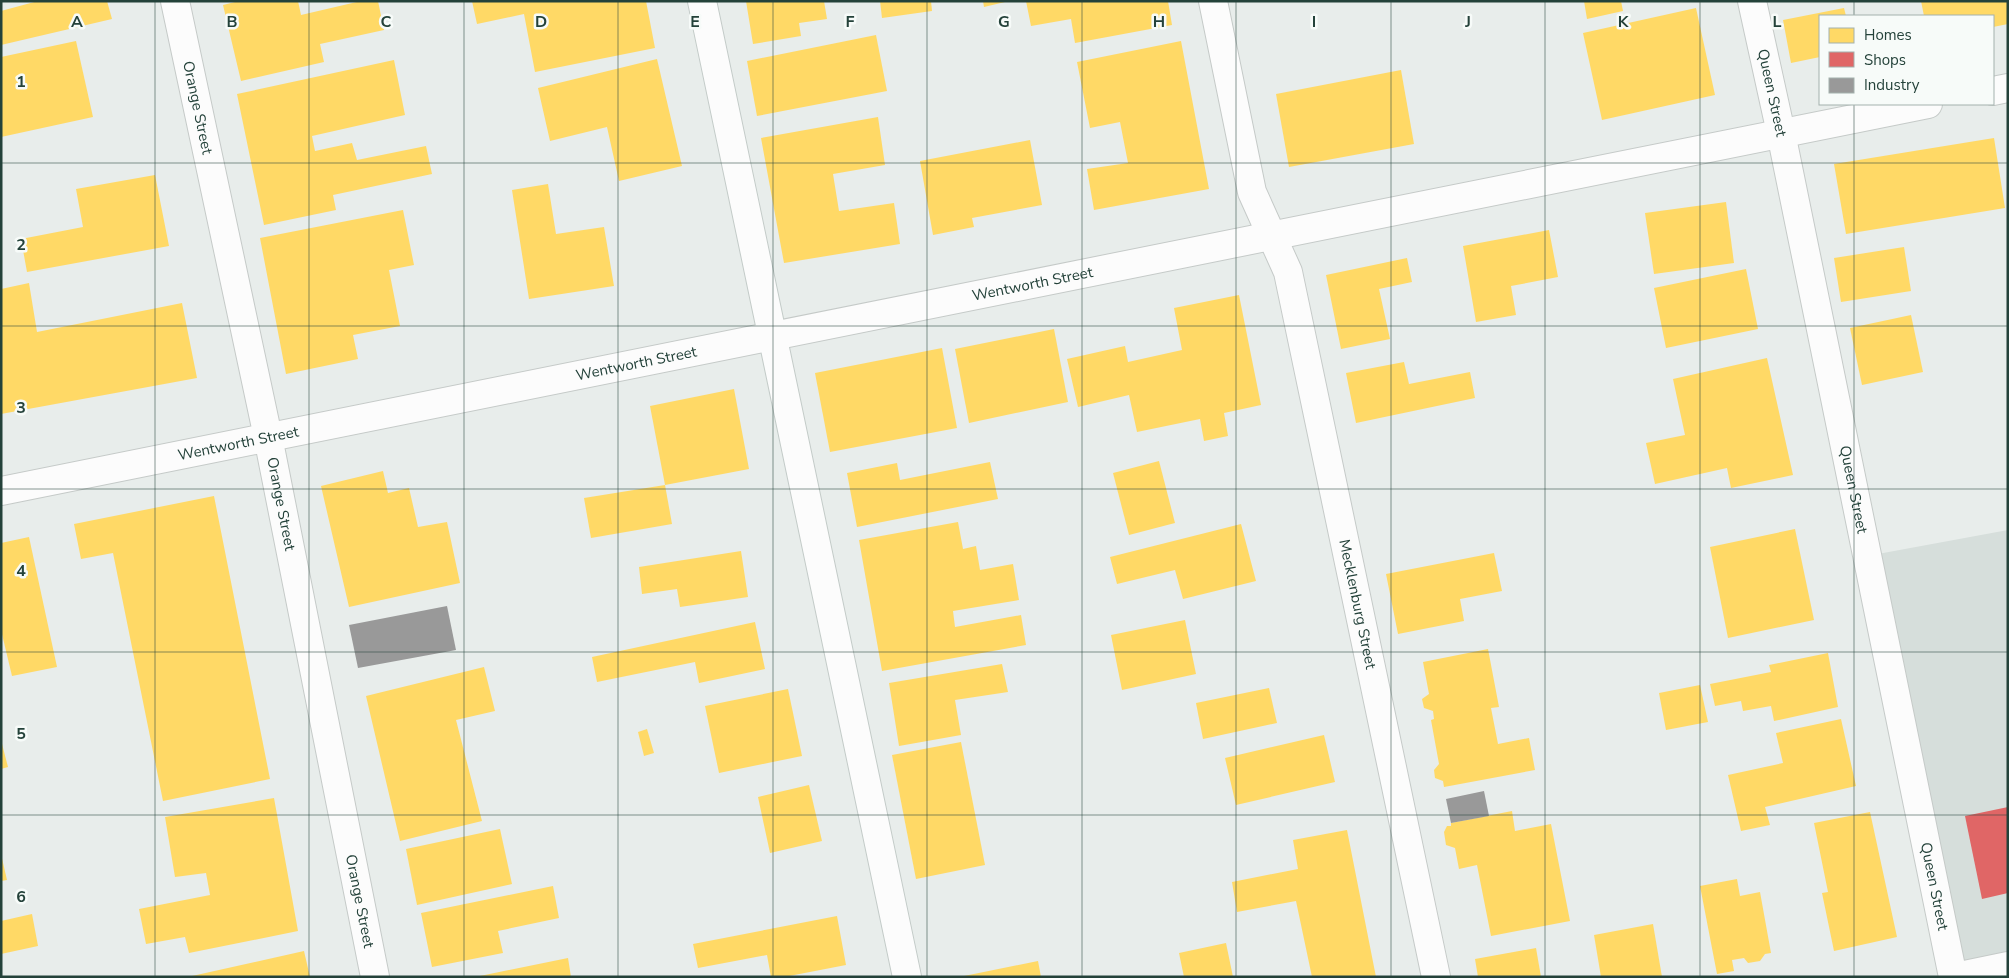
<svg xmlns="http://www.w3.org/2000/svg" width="2009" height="978" viewBox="0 0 2009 978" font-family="'Nunito Sans',sans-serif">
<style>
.built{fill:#d6dedb}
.homes{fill:#ffd966}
.shops{fill:#e06666}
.industry{fill:#999}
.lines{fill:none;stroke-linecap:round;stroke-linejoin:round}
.street-casing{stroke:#c5cac8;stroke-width:30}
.secondary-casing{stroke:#c3cbc8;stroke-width:30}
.street{stroke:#fcfcfc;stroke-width:28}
.secondary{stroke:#fcfcfc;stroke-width:28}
.grid{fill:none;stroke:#24423a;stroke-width:1;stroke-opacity:0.55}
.labels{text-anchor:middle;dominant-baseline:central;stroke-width:5;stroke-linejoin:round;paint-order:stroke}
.street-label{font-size:15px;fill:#24423a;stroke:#f7fbf9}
.grid-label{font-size:16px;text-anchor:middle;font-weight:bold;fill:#24423a;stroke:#f7fbf9;stroke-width:5;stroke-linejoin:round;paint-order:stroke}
</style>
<rect width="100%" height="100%" fill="#e8edeb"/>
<path class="built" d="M2008,530V966L1955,977L1867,556Z"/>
<g class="homes">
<path d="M38,1H107L112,19L1,45V11Z"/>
<path d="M239,1H298L301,15L361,1H378L384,30L320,44L324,62L241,81L223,5Z"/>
<path d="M472,1H646L655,48L535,72L524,14L477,24Z"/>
<path d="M746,1H824L827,19L799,23L801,36L753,44Z"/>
<path d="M880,1H931L932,11L882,18Z"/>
<path d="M983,1H1005V2L984,7Z"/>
<path d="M1026,1H1168L1172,25L1075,43L1071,19L1031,26Z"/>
<path d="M1584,1H1621L1623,11L1587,19Z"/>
<path d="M1921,1H2008V24L1993,27V16H1924Z"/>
<path d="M1696,8L1715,95L1602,120L1583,33Z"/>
<path d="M1844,8L1846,16H1820V57L1791,63L1783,20Z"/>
<path d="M876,35L887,91L757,116L747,61Z"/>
<path d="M76,41L93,117L1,137V57Z"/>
<path d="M1181,41L1209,189L1094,210L1087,169L1128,163L1120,122L1090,128L1077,62Z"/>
<path d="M657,59L682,166L619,181L607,127L550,141L538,88Z"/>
<path d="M394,60L405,115L312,136L315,151L352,143L357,160L426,146L432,174L333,195L336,210L264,225L237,94Z"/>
<path d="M1401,70L1414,144L1289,167L1276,94Z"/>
<path d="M878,117L885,165L833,174L839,211L894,203L900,244L784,263L761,138Z"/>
<path d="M1994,138L2005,208L1846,234L1834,164Z"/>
<path d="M1030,140L1042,205L972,218L974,227L933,235L920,161Z"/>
<path d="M155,175L169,246L27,272L21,239L83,227L76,189Z"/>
<path d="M548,184L556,234L604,227L614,286L529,299L512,190Z"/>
<path d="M1726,202L1734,263L1654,274L1645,213Z"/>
<path d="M403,210L414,265L389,270L400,326L353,335L358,359L286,374L260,238Z"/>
<path d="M1549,230L1558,277L1511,286L1516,315L1476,322L1463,246Z"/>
<path d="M1904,247L1911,291L1841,302L1834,258Z"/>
<path d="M1407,258L1412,282L1379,289L1390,339L1341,349L1326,275Z"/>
<path d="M1746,269L1758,329L1666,348L1654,288Z"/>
<path d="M29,283L37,332L182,303L197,378L1,414V289Z"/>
<path d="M1239,295L1261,405L1224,413L1228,436L1204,441L1200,419L1137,432L1129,395L1078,407L1067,359L1125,346L1128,362L1182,350L1174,308Z"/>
<path d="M1911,315L1923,372L1862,385L1850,328Z"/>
<path d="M1054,329L1068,402L969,423L955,349Z"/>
<path d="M942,348L957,428L830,452L815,373Z"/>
<path d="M1767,358L1793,475L1731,488L1727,468L1655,484L1646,443L1685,435L1673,379Z"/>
<path d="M1404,362L1409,384L1470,372L1475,398L1356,423L1346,373Z"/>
<path d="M734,389L749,469L665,485L650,406Z"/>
<path d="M1159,461L1175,523L1129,535L1113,473Z"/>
<path d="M990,462L998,499L857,527L847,473L897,463L900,480Z"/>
<path d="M383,471L388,493L409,488L418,527L447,522L460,583L349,607L321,486Z"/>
<path d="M665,485L672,524L591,538L584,498Z"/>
<path d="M214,496L270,779L163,801L113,553L81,559L74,524Z"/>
<path d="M958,522L963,549L976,546L980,570L1013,564L1019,600L953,611L955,627L1021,615L1026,645L882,671L859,540Z"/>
<path d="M1241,524L1256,581L1183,599L1175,570L1117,584L1110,557Z"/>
<path d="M1795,529L1814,620L1728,638L1710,547Z"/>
<path d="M29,537L57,667L12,676L1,630V543Z"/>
<path d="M741,551L748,597L680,607L677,589L642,594L639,567Z"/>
<path d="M1494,553L1502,591L1460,599L1464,621L1398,634L1386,574Z"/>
<path d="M1185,620L1196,674L1122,690L1111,635Z"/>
<path d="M755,622L765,669L699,683L695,662L597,682L592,657Z"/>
<path d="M1488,649L1499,707L1491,708L1498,744L1529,738L1535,770L1444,787L1443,781L1435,778L1434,770L1439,764L1431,720L1434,719L1433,711L1424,708L1422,699L1429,694L1423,662Z"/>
<path d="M1828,653L1838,707L1774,721L1771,706L1743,711L1741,701L1715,706L1710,684L1771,672L1769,665Z"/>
<path d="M1002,664L1008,692L955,700L961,735L899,746L889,683Z"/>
<path d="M484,667L495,711L456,720L482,821L400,841L366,696Z"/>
<path d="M1700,685L1708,722L1666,730L1659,693Z"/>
<path d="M1269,688L1277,723L1203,739L1196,703Z"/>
<path d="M788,689L802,756L719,773L705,706Z"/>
<path d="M1841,719L1856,786L1765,807L1770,825L1741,831L1728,775L1783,763L1776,733Z"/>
<path d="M647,729L654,753L644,756L638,732Z"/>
<path d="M1324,735L1335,782L1236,805L1225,758Z"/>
<path d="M1,740L8,767L1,769Z"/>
<path d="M961,742L985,865L916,879L892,755Z"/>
<path d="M809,785L822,841L770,853L758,797Z"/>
<path d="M274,798L298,931L189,953L185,937L146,944L139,909L210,895L206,873L175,877L165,817Z"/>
<path d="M1512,811L1515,831L1551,824L1570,921L1491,936L1477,865L1459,869L1455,848L1446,845L1444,832L1447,826H1451V823Z"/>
<path d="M1870,812L1897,937L1834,951L1822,893L1828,892L1814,823Z"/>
<path d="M500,829L512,884L417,905L406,849Z"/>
<path d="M1347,830L1376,977H1312L1296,901L1237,912L1232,882L1298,869L1293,840Z"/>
<path d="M1,854L7,880L1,881Z"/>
<path d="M1737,879L1740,896L1760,892L1771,953L1765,954L1760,961L1748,963L1744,958L1732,960L1734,971L1717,974L1700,886Z"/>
<path d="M553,886L559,918L498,931L503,953L432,967L421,913Z"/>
<path d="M32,914L38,946L1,954V921Z"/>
<path d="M837,916L846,965L784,977H771L767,955L698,968L693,944Z"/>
<path d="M1653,924L1662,977H1601L1594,935Z"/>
<path d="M1226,943L1233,977H1184L1179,953Z"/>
<path d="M1536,948L1541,977H1478L1475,959Z"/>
<path d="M304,951L310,977H192V976Z"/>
<path d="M568,958L571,977H480V976Z"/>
<path d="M1038,961L1041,977H964V976Z"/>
</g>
<path class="shops" d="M2008,807V893L1982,899L1965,816Z"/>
<g class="industry">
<path d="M447,606L456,650L358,668L349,625Z"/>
<path d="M1484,791L1489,816L1451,823L1446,799Z"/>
</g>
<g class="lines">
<defs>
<g id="street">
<path id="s1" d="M175,1L268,437L375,977"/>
<path id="s2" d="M1213,1L1252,192L1288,272L1436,977"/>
<path id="s3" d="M1752,1L1781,133L1953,977"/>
<path d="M1993,91L2008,88"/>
<path id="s4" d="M1,491L1928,104"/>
<path d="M1955,977L2008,966"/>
</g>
<path id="secondary" d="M702,1L907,977"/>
</defs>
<use href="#street" class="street-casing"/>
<use href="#secondary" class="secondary-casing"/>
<use href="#street" class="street"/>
<use href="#secondary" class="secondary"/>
</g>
<path class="grid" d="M155,1V977M309,1V977M464,1V977M618,1V977M773,1V977M927,1V977M1082,1V977M1236,1V977M1391,1V977M1545,1V977M1700,1V977M1854,1V16M1854,104V977M1,163H2008M1,326H2008M1,489H2008M1,652H2008M1,815H2008"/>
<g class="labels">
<g class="street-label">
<text stroke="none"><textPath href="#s3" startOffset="94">Queen Street</textPath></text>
<text stroke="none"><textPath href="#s1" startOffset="109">Orange Street</textPath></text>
<text stroke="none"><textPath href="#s4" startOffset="1052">Wentworth Street</textPath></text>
<text stroke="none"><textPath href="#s4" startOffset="648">Wentworth Street</textPath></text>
<text stroke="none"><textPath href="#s4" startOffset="242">Wentworth Street</textPath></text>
<text stroke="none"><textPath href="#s3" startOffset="499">Queen Street</textPath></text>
<text stroke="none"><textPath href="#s1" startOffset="514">Orange Street</textPath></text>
<text stroke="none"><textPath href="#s2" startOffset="622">Mecklenburg Street</textPath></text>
<text stroke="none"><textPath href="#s3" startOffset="904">Queen Street</textPath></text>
<text stroke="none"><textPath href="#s1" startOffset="919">Orange Street</textPath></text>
</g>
</g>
<g class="grid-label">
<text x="77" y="27">A</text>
<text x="232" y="27">B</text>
<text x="386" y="27">C</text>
<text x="541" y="27">D</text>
<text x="695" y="27">E</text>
<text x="850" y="27">F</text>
<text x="1004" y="27">G</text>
<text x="1159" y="27">H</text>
<text x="1314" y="27">I</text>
<text x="1468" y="27">J</text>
<text x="1623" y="27">K</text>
<text x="1777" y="27">L</text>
<text x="21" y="87">1</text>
<text x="21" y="250">2</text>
<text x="21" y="413">3</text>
<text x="21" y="576">4</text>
<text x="21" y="739">5</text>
<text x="21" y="902">6</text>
</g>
<rect width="2009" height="978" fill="none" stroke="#24423a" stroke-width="5"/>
<rect x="1819" y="15" width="175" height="90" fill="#f7fbf9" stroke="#a3b1ad"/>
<rect x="1829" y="28" width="25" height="15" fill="#ffd966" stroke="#a3b1ad"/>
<text x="1864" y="40" font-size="15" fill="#24423a">Homes</text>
<rect x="1829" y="52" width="25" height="15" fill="#e06666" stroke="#a3b1ad"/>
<text x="1864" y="65" font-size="15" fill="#24423a">Shops</text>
<rect x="1829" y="78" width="25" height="15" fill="#999999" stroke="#a3b1ad"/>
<text x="1864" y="90" font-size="15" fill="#24423a">Industry</text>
</svg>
